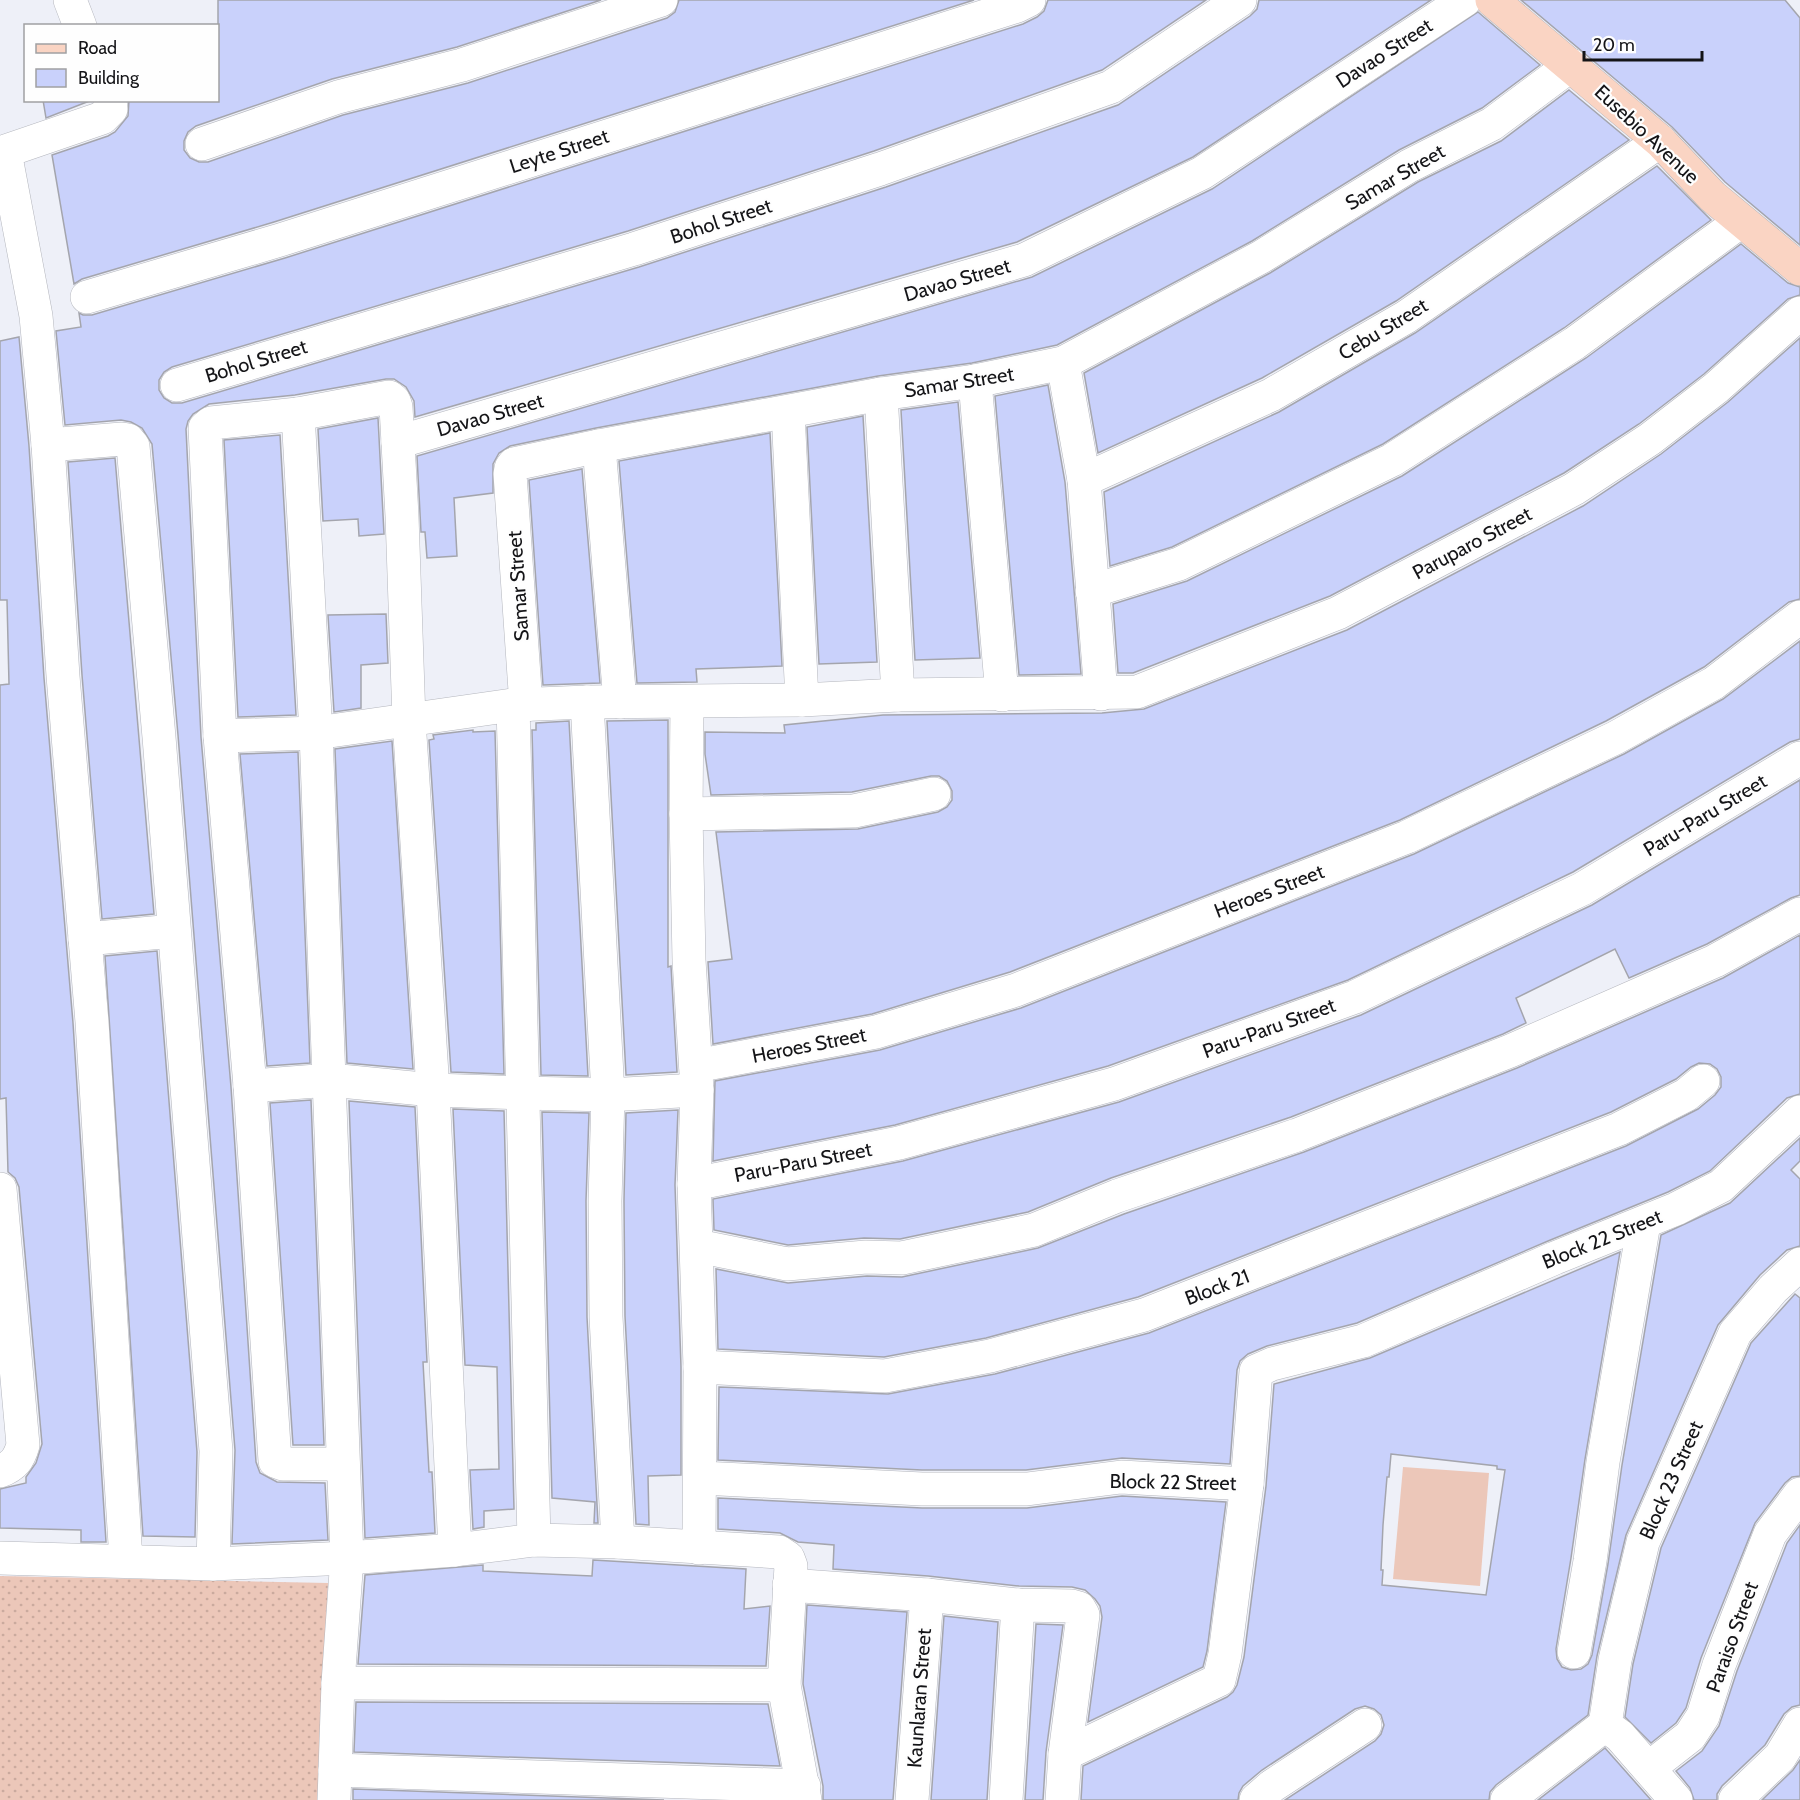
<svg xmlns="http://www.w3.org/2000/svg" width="1800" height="1800" viewBox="0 0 1800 1800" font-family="Cabin,sans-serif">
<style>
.grass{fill:url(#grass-dots)}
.garden{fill:#ecc7b9}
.building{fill:#c9d1fb;stroke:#a4a5ad;stroke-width:1.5;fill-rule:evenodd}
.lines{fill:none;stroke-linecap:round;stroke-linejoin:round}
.street-casing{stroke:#b4b6bd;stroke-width:34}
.secondary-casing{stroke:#b4b6bd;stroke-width:34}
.street{stroke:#fff;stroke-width:33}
.secondary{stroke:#fad4c3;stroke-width:33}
.labels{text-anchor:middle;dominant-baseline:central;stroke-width:4.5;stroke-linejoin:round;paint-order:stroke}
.street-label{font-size:20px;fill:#141417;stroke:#fefefe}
</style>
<defs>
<pattern id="grass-dots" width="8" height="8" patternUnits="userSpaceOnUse" patternTransform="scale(1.5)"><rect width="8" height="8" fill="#ecc7b9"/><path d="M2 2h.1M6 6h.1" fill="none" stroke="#caaa9e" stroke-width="1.8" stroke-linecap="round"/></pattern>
</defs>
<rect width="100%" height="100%" fill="#eef0f8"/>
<path class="grass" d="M0,1576L328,1583L318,1800H0Z"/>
<path class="garden" d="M1403,1467L1489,1473L1480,1586L1393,1579Z"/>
<g class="building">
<path d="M218,0H601L457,47L332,79L196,126L188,132L184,141V150L190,158L199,162H208L343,115L468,83L667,18L675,12L679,0H974L274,222L82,279L74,284L52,155L108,136L115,132L128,116L129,100H218Z"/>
<path d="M1048,0H1206L1102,70L874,151L628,231L172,367L164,372L159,380V390L164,398L172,403H182L639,267L886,187L1118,105L1250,16L1257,9L1259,0H1431L1193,157L1017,242L415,417L414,401L406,387L394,379H386L295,395L209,404L193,414L188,421L186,429L201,737L231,1087L256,1462L260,1473L277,1482L325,1483L328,1540L232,1544L235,1450L178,735L152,444L142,428L131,422L121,420L65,425L56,331L81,327L79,313L83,315H92L285,258L1023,24L1037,17L1044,11Z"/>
<path d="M1521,0H1785L1800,18V245L1725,182L1672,127Z"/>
<path d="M1478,12L1540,65L1482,108L1399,150L1252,241L1057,345L972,363L878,376L596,428L510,446L499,453L493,464V493L454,498L457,556L427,558L425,532H421L417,456L1032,277L1212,189Z"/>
<path d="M1569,90L1629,140L1396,301L1262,378L1098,453L1084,373L1270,273L1418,182L1501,141Z"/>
<path d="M43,100H92L46,118Z"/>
<path d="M1657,166L1711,220L1564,328L1383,444L1172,547L1110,566L1104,492L1279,412L1415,333Z"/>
<path d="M1741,244L1788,283L1800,287V295L1788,299L1704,374L1639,424L1564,473L1330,596L1133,673H1118L1113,604L1187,581L1402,476L1586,358Z"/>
<path d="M19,337L29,446L44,678L73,1023L106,1542H81V1530L0,1528V1489L26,1483V1477L36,1463L42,1444L19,1187L15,1178L8,1172L6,1098L0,1099V685L9,684L7,600H0V341Z"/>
<path d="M1800,338V599L1789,602L1704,667L1606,721L1400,820L1010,972L872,1014L713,1044L708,962L732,959L716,832L858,829L938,812L947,807L952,800V791L947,781L939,776H931L852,792L711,795L705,754V732L785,733L784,725L883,715L1102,713L1144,709L1347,630L1583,506L1661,454L1728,402Z"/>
<path d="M1048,385L1065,482L1081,674L1019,675L995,396Z"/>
<path d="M958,402L980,658L915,660L901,410Z"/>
<path d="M863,416L877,662L819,664L807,427Z"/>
<path d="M378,418L384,534L359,536L358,519L323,521L318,429Z"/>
<path d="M770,433L782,666L696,669L697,682L637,683L619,461Z"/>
<path d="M280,435L296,715L238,717L224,440Z"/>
<path d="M115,458L154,914L102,919L82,675L68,462Z"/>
<path d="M582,469L600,683L543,685L529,480Z"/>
<path d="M386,614L388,663L361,665V708L334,712L328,615Z"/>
<path d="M1800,641V739L1790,742L1573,872L1348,980L1108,1066L895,1125L713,1161L715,1081L880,1050L1021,1008L1414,854L1624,754L1723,699Z"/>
<path d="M668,720V967L671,966L677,1072L626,1075L607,721Z"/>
<path d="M569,721L588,1076L541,1075L532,730H536V723Z"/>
<path d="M473,730V732L495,731L504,1074L451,1072L429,740L434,739L433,735Z"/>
<path d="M392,741L413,1069L347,1063L335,749Z"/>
<path d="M298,752L310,1063L267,1066L240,754Z"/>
<path d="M1800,780V895L1791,898L1707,944L1629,978L1615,949L1516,998L1526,1023L1503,1034L1291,1117L1111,1178L1028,1212L900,1239L864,1238L788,1245L714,1230L713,1199L903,1161L1119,1102L1361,1015L1592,905Z"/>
<path d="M1800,935V1094L1787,1098L1710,1171L1668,1192L1548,1241L1357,1323L1267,1346L1248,1354L1240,1361L1237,1370L1230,1464L1122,1458L1026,1470H922L718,1460L719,1387L888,1394L995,1374L1149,1333L1626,1146L1698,1109L1715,1095L1721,1087V1077L1717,1069L1710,1064L1699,1063L1691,1067L1676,1079L1611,1112L1138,1297L986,1338L884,1357L718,1349L716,1269L788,1283L867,1276L902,1277L1038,1248L1124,1214L1304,1152L1517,1068L1723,978Z"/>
<path d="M157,951L197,1452L195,1537L143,1536L105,956Z"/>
<path d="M311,1100L324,1445H293L270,1103Z"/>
<path d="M349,1101L415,1107L427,1362H423L429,1472H432L435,1533L365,1538Z"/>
<path d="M453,1109L504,1111L514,1509L484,1511V1527L473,1529L470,1470L499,1469L497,1367L465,1365Z"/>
<path d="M678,1110L675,1185L681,1367V1475L648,1476L649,1525L636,1524L625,1316L624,1201L626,1113Z"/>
<path d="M542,1112L589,1113L586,1201L587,1317L598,1523H594L595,1502L552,1498Z"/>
<path d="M1800,1138V1161L1791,1170L1800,1179V1246L1787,1250L1760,1275L1718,1325L1626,1535L1597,1656L1588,1715L1496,1785L1490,1792L1489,1800H1285L1375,1741L1381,1734L1384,1725L1381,1715L1374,1709L1365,1706L1355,1709L1262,1770L1243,1786L1239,1793L1238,1800H1081L1083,1766L1227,1697L1233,1692L1237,1685L1244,1657L1266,1486L1274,1384L1370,1358L1620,1252L1585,1459L1571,1558L1556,1649L1557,1659L1562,1667L1571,1670L1581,1669L1588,1664L1592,1655L1608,1564L1622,1465L1661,1235L1730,1203ZM1391,1454L1497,1466V1469L1505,1470L1486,1595L1382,1585L1383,1570H1381L1383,1525L1387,1477H1389Z"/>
<path d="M1795,1294L1800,1298V1476L1792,1477L1785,1483L1755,1523L1701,1658L1686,1708L1676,1723L1651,1743L1625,1717L1633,1664L1661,1548L1751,1343Z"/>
<path d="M1122,1496L1226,1502L1207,1651L1203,1667L1088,1722L1102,1617L1100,1606L1095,1599L1085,1590L1072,1587L1019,1586L928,1576L833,1569L834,1545L798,1542L780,1533L718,1529V1498L922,1508H1027Z"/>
<path d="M1800,1525V1705L1792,1707L1784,1714L1765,1745L1722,1786L1717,1794V1800H1694L1690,1788L1676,1771L1702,1751L1719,1726L1737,1671L1787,1543Z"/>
<path d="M593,1560L746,1569L744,1609L770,1606L766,1666L358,1664L365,1575L483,1565V1571L592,1576Z"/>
<path d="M807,1605L907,1612L893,1800H823V1786L803,1684Z"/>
<path d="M944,1616L998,1622L987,1800H931Z"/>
<path d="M1036,1624L1063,1625L1046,1752L1043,1800H1025Z"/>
<path d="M356,1702L768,1704L780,1766L354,1752Z"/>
<path d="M1605,1748L1651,1800H1538Z"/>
<path d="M1800,1760V1800H1762L1793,1770Z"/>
<path d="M353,1789L664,1800H353Z"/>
</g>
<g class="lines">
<defs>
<g id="street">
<path d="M70,0L80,26"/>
<path d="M202,144L338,97L462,65L661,0"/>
<path d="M5,152L36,316L48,445L63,676L92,1022L126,1560"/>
<path d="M0,153L102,118L111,109L110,100"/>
<path d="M87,297L280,240L1017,6L1029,0"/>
<path d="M1063,363L1084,480L1101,694"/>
<path d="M975,381L1002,695"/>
<path d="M177,385L634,249L880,169L1111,87L1240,0"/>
<path d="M881,394L898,695"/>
<path d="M788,412L802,700"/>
<path d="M298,414L316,733L347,1558L338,1683L784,1685"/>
<path d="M398,442L1024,260L1202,173L1465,0"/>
<path d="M48,445L122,439L128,440L133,446L159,737L216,1451L213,1564"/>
<path d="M599,446L620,702"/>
<path d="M1084,480L1271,395L1406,317L1660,141"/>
<path d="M1092,591L1179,564L1392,460L1575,343L1741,221"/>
<path d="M587,702L608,1095L605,1201L606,1317L618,1542"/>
<path d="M687,702L686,814L689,960L697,1090L694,1184L700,1367L699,1548"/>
<path d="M513,705L534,1540"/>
<path d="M526,705L510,474L511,468L514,464L599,446L881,394L975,381L1063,363L1261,257L1409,166L1492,124L1571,65"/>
<path d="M220,736L316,733L513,705L587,702L802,700L898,695L1137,692L1338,613L1574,489L1650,439L1716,388L1800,313"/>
<path d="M686,814L854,811L934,794"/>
<path d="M85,939L174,931"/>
<path d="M696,1066L876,1032L1016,990L1407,837L1615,738L1714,683L1800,617"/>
<path d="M250,1086L330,1080L433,1090L523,1093L608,1095L697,1090"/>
<path d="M694,1184L899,1143L1114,1084L1355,997L1582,889L1800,758"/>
<path d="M0,1189L23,1445C19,1459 14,1466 0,1471"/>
<path d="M697,1246L787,1264L866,1257L902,1258L1034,1230L1117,1196L1297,1135L1510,1051L1715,961L1800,914"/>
<path d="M700,1367L885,1376L990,1356L1144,1315L1619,1129L1686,1095L1703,1081"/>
<path d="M343,1464H283L275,1461L250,1086L220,736L205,428L211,423L298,414L389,397L394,401L396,407L402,516L409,720L433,1090L455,1550"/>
<path d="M701,1478L922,1489H1027L1121,1477L1247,1484L1256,1371L1272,1364L1363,1341L1555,1258L1676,1209L1721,1186L1800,1112"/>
<path d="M0,1558L213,1564L347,1558L455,1550L534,1540L618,1542L779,1552L788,1558L791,1566L784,1685L805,1800"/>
<path d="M789,1585L927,1595L1018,1605L1072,1606L1079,1608L1083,1615L1065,1754L1062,1800"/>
<path d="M1574,1652L1590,1561L1603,1462L1644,1223"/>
<path d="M1605,1725L1615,1660L1643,1542L1735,1333L1773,1289L1800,1264"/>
<path d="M1605,1725L1620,1736L1676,1800"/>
<path d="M1065,1754L1219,1680L1225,1654L1247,1484"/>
<path d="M1649,1768L1690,1736L1703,1716L1719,1665L1770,1534L1800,1494"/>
<path d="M335,1770L804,1786"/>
<path d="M334,1800L338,1683"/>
<path d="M912,1800L927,1595"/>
<path d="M1006,1800L1018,1605"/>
<path d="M1256,1800L1272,1786L1365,1725"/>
<path d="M1507,1800L1605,1725"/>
<path d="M1735,1800L1780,1757L1800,1724"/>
</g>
<path id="secondary" d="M1492,0L1660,141L1712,196L1800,269"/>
</defs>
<use href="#street" class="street-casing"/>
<use href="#secondary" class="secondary-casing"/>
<use href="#street" class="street"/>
<use href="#secondary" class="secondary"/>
</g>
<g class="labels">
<g class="street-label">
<text transform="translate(1384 53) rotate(-33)">Davao Street</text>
<text transform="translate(1647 134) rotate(43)">Eusebio Avenue</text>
<text transform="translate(559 151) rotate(-18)">Leyte Street</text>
<text transform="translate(1395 177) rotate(-30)">Samar Street</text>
<text transform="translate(721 221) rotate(-18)">Bohol Street</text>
<text transform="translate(957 280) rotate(-16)">Davao Street</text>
<text transform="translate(1383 329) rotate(-31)">Cebu Street</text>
<text transform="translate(256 361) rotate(-17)">Bohol Street</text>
<text transform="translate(959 382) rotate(-9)">Samar Street</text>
<text transform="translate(490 415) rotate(-16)">Davao Street</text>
<text transform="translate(1472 543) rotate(-28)">Paruparo Street</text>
<text transform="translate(518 586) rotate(-94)">Samar Street</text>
<text transform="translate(1705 815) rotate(-31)">Paru-Paru Street</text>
<text transform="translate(1269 891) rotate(-21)">Heroes Street</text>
<text transform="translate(1269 1028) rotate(-20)">Paru-Paru Street</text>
<text transform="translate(809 1045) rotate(-11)">Heroes Street</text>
<text transform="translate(803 1162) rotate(-11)">Paru-Paru Street</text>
<text transform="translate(1602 1239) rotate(-22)">Block 22 Street</text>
<text transform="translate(1217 1287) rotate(-21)">Block 21</text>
<text transform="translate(1671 1480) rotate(-66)">Block 23 Street</text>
<text transform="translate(1173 1482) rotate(1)">Block 22 Street</text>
<text transform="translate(1732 1637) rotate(-70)">Paraiso Street</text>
<text transform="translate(919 1698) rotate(-86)">Kaunlaran Street</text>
</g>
</g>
<rect x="24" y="24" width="195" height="78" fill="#fefefe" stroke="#a0a0a2" stroke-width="1.5"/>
<rect x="36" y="44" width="30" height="9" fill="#fad4c3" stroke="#a0a0a2" stroke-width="1.5"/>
<text x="78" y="54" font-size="18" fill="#141417">Road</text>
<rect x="36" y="69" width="30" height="18" fill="#c9d1fb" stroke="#a0a0a2" stroke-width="1.5"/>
<text x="78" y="84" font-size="18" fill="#141417">Building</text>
<path d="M1584 51v9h118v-9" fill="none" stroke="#141417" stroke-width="3"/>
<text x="1593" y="51" font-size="18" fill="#141417" stroke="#fefefe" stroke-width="4.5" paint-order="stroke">20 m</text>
</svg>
